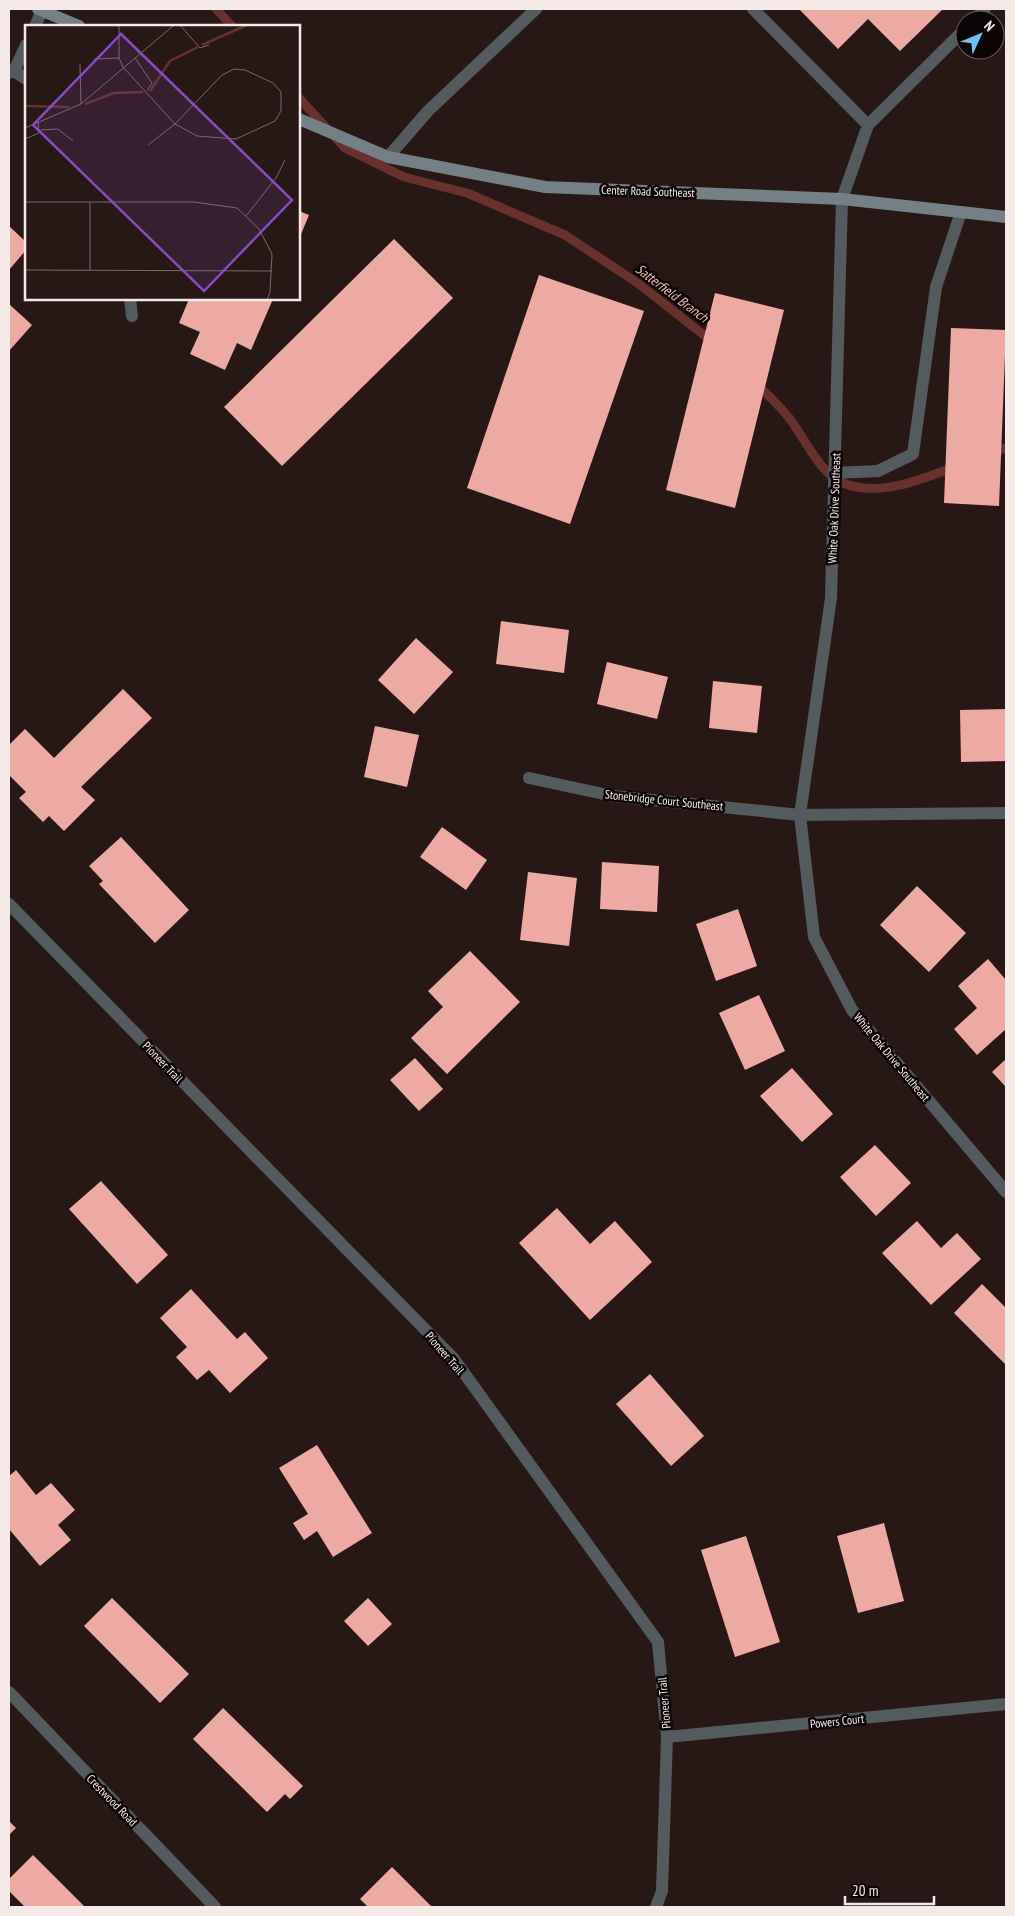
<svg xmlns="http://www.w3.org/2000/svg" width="1015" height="1916" viewBox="0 0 1015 1916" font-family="'PT Sans Narrow',sans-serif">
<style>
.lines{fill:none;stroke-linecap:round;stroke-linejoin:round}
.stream{stroke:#69312c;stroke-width:9}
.building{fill:#edaaa2}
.lane{stroke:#545b5f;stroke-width:12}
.street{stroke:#545b5f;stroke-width:12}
.secondary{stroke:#747f86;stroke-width:12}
.labels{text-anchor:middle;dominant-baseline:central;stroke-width:5;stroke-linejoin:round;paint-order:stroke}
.street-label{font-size:12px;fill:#f6eae9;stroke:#0b0505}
.water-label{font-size:14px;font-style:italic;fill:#f3bbb3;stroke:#0b0505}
.inset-river{fill:none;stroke:#69312c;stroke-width:2.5}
.inset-road{fill:none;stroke:#7a6c6a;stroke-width:1}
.view{fill:#8d48c5;fill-opacity:0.15;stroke:#8d48c5;stroke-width:2.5}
.inset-edge{fill:none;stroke:#f6eae9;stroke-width:2.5}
</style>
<rect width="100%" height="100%" fill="#271816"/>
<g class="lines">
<g class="stream">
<path d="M216,9L232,26"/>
<path d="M299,98L345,148L404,177L467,193L565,235L639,284L714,343"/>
<path d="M756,383C767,394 780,406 790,419C804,437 820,474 843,483C879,498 922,479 957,466"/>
<path d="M990,453L1006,448"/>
</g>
</g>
<g class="building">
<path d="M799,9H943L900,51L868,19L838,49Z"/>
<path d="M299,211L309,215L299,239Z"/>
<path d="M9,226L26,242V250L9,270Z"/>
<path d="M394,239L453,298L282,466L224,407Z"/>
<path d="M539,275L644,311L570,524L467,488Z"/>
<path d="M715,293L784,310L735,508L666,490Z"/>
<path d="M189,299H273L251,350L237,343L225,370L190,354L200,332L179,323Z"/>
<path d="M9,304L32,325L9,351Z"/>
<path d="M951,328L1006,330L999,506L944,503Z"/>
<path d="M501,621L569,630L564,673L496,664Z"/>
<path d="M416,638L453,672L414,714L378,680Z"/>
<path d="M607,662L668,677L657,719L597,704Z"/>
<path d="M713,681L762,686L757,733L709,728Z"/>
<path d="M123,689L152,718L81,787L95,800L64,831L49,816L43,822L19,798L26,792L9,775V745L25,729L54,758Z"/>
<path d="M1006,709V761L961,762L960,710Z"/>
<path d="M375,726L419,735L407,787L364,777Z"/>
<path d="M442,827L487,860L466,890L420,857Z"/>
<path d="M121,837L189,910L155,943L99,884L103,881L89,866Z"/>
<path d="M602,862L659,866L657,912L600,909Z"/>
<path d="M528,872L577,878L569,946L520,940Z"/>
<path d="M917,886L966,933L929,972L880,925Z"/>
<path d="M738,909L757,966L716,981L696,924Z"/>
<path d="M470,951L520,1002L447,1074L411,1038L443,1007L428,991Z"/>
<path d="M988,959L1006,980V1029L977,1055L954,1029L977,1008L958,986Z"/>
<path d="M759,995L785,1051L745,1070L719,1013Z"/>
<path d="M415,1058L443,1089L419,1111L390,1080Z"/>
<path d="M1006,1059V1087L992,1072Z"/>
<path d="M792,1068L833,1114L802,1142L760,1096Z"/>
<path d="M875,1145L911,1183L876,1216L840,1177Z"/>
<path d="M101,1181L168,1255L137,1284L69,1209Z"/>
<path d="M557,1208L590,1244L615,1221L652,1262L590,1320L519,1243Z"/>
<path d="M917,1221L941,1248L957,1233L981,1259L931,1305L882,1253Z"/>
<path d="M982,1284L1006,1308L1005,1364L954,1313Z"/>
<path d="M191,1289L237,1339L245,1332L268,1358L230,1393L209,1370L197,1380L176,1357L187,1347L160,1318Z"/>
<path d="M650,1374L704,1436L671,1466L616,1404Z"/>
<path d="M317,1445L372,1533L333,1557L317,1531L304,1540L293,1523L308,1514L279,1468Z"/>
<path d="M16,1470L36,1495L51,1483L75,1510L58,1525L71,1540L40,1566L9,1529V1476Z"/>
<path d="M884,1523L904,1601L858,1613L837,1536Z"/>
<path d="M746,1536L780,1642L735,1657L701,1550Z"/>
<path d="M112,1598L189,1674L160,1703L84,1626Z"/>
<path d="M368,1598L392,1624L368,1646L344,1621Z"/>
<path d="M223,1708L303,1786L290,1799L285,1794L267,1812L193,1739Z"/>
<path d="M9,1821L16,1828L9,1835Z"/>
<path d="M33,1855L85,1907H25L9,1891V1879Z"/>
<path d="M392,1867L432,1907H368L360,1899Z"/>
</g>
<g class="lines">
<g class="lane">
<path d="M753,9L868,125"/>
<path d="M974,20L985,9"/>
<path d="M35,26L42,11"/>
<path d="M14,71L26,79"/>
<path d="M9,73L14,71L26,45"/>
<path d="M842,199L868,125L965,29"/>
<path d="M130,299L132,316"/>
<path d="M834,473L878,471L913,454L936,287L961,212"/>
</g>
<g class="street">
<path d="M388,157L428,111L536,9"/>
<path d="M529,778L613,796L800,815L831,598L842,199"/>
<path d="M1006,813L800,815L814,937L852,1010L1006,1192"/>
<path d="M9,904L454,1359L658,1642L667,1737L662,1891L656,1907"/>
<path d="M9,1692L215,1907"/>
<path d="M667,1737L1006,1704"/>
</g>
<g class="secondary">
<path d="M38,9L79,26"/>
<path d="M299,119L388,157L545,187L842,199L1006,217"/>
</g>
</g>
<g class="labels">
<g class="street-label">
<text transform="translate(648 191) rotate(2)">Center Road Southeast</text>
<text transform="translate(834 508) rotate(-88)">White Oak Drive Southeast</text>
<text transform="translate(664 800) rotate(6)">Stonebridge Court Southeast</text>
<text transform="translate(892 1057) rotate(50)">White Oak Drive Southeast</text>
<text transform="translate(163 1062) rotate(46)">Pioneer Trail</text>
<text transform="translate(445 1353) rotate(49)">Pioneer Trail</text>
<text transform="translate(664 1703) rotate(-95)">Pioneer Trail</text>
<text transform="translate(837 1721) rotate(-6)">Powers Court</text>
<text transform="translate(112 1800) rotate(46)">Crestwood Road</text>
</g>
<g class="water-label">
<text transform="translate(672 293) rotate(37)">Satterfield Branch</text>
</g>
</g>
<g transform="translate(25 25)">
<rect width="275" height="275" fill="#271816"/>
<path class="inset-river" d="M177,20L222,0M125,66L145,36L173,22M60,79L89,68L118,67M0,81L44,82"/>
<path class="inset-road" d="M94,0V33L98,42L150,99L123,120M155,0L175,23L184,20M110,33L127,58L122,66M69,34L94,33M55,39L56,79M209,44L220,45L248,58L256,67V86L250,96L211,114L172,111L150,99L197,50ZM0,103L56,79L149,0M16,105L33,104L48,116M0,114L14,108L13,97M0,177H169L212,183L234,204L247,229L245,267L242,275M221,191L251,153L260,135M0,245L247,246M65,245V178"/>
<path class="view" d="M96,9L267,175L179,266L8,100Z"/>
<rect width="275" height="275" class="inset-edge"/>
</g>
<rect width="1015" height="1916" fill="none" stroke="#f6eae9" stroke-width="20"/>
<g transform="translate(980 35) rotate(46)"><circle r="24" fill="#0b0505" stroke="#696160"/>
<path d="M0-4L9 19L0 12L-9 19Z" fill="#6fc2f4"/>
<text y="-8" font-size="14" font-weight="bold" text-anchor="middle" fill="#f6eae9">N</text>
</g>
<path d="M845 1896v8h89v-8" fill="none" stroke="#f6eae9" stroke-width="2.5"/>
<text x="852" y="1896" font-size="15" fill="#f6eae9" stroke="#0b0505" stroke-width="4" paint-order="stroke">20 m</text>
</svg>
